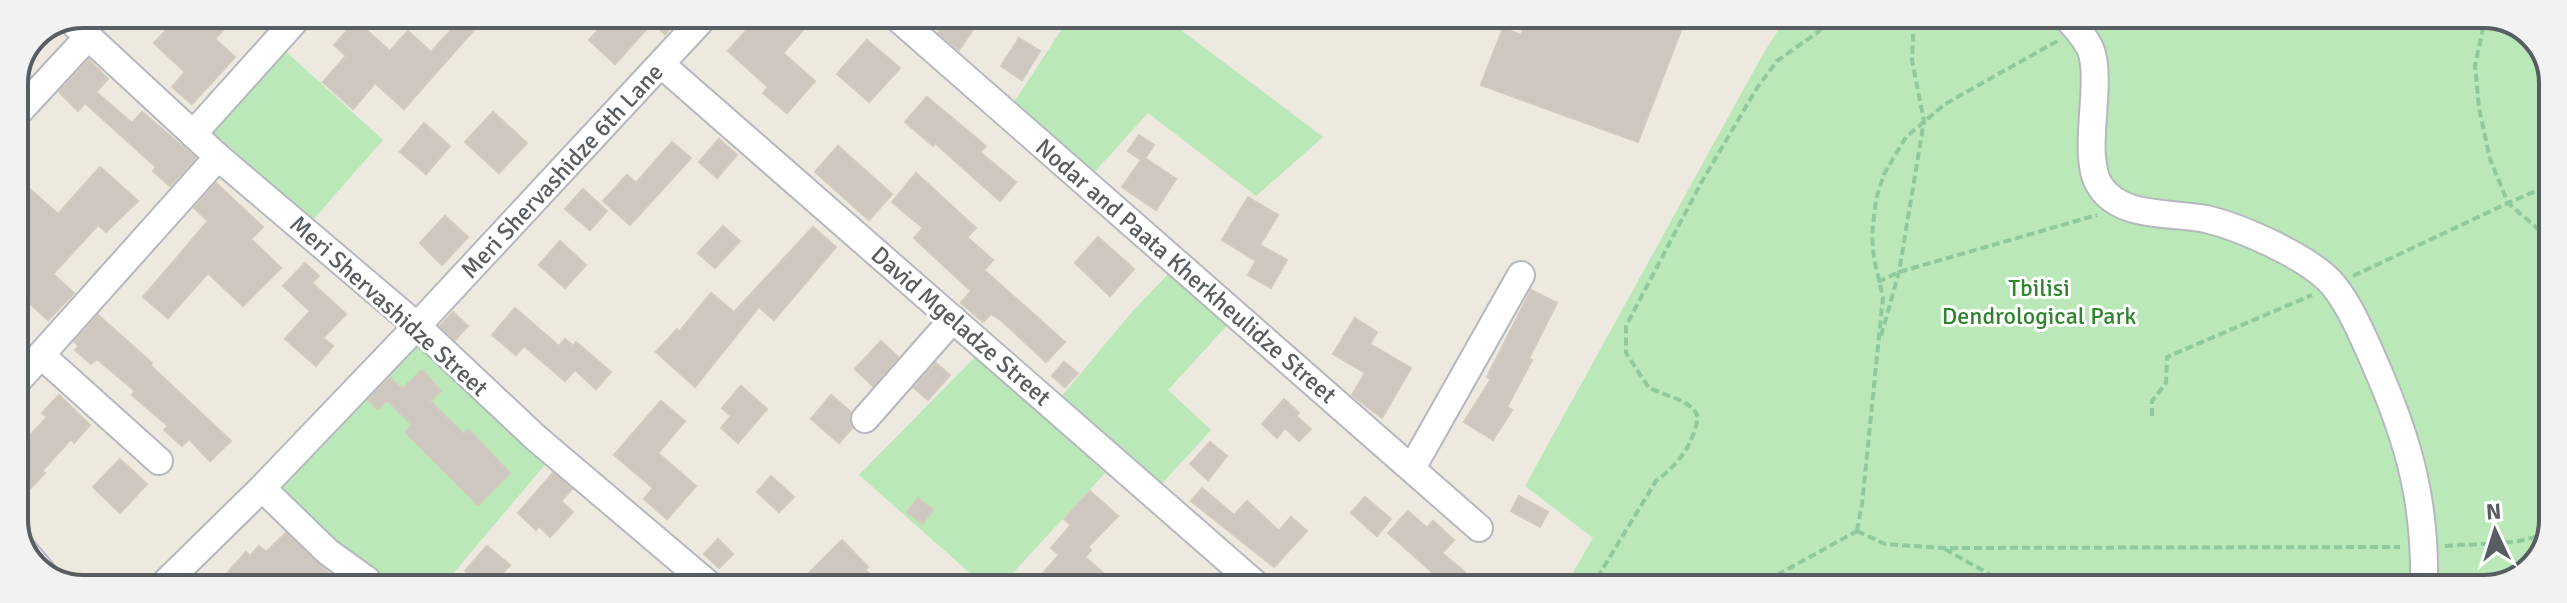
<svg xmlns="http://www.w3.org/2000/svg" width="2567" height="603" viewBox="0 0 2567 603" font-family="Signika,sans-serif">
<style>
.green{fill:#bae8b8}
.building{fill:#cdc7c0;stroke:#d2cabc;stroke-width:2}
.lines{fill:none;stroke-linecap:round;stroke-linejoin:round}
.minor-casing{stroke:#b5b8be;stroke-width:30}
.path{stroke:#90c99d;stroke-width:4;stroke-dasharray:8 4;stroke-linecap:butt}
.minor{stroke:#fff;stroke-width:26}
.labels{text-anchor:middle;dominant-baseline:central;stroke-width:6;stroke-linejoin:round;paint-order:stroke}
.street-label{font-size:24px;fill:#585d62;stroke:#fff}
.park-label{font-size:24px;fill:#2d862c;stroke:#fff}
.rim{fill:none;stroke:#585d62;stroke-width:4}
</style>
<rect width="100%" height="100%" fill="#ede9df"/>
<g class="green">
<path d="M1071,15H1161L1323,137L1256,196L1148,113L1090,177L1012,105Z"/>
<path d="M1788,15H2498L2536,37L2552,74V534L2529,572L2485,589L1564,588L1593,538L1525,486L1763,54Z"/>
<path d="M282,48L383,140L312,221L212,131Z"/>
<path d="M1170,272L1230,322L1168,390L1211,430L1157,489L1061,397L1132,312Z"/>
<path d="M419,338L549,460L441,588H386L362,569L273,488Z"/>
<path d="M976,356L1105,473L999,588H987L859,475Z"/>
</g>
<g class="building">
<path d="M181,14H238L215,39L235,57L192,104L172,87L185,72L154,43Z"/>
<path d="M439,14H488L404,109L375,83L353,109L323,82L346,56L334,45L356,21L390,51L408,31L431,52L454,27Z"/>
<path d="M613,14H683L665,34L652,23L615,64L589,40Z"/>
<path d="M761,14H817L783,53L815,81L787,113L763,93L768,87L728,51Z"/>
<path d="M951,14L983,15L959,50L938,33Z"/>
<path d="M1529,15H1687L1638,142L1481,85L1503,28L1521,35Z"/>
<path d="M1019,38L1040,51L1022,80L1001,66Z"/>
<path d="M867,40L900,68L869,102L837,74Z"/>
<path d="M89,60L108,79L96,92L132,123L142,112L196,158L170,186L153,171L156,167L85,103L78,111L59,92Z"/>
<path d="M927,97L986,146L980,152L1016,182L1000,201L935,143L933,146L905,122Z"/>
<path d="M493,112L527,143L499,173L465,142Z"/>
<path d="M424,123L450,146L426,174L400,152Z"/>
<path d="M1139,135L1154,145L1145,158L1176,179L1156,210L1122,187L1141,160L1128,151Z"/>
<path d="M719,139L737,155L717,178L699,162Z"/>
<path d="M672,142L691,158L630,225L603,201L627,175L636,183Z"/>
<path d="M838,146L892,194L869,220L815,172Z"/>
<path d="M100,167L138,201L106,232L98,225L53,274L74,293L48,320L14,289V175L58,214Z"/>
<path d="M916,173L976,228L967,237L993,260L984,270L1065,342L1046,362L1002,321L991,314L983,322L961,303L971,291L914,238L923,228L892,202Z"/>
<path d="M216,183L263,227L251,239L281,268L243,306L208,273L168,318L143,297L208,221L194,208Z"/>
<path d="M583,189L607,211L590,230L565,209Z"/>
<path d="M1248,197L1278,215L1260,245L1287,260L1271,288L1248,275L1256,261L1222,240Z"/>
<path d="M445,216L468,237L442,265L420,243Z"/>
<path d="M723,226L740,241L715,268L698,253Z"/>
<path d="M813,227L836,247L774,320L759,307L695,387L656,352L677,329L679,332L711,293L734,312Z"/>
<path d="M1098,237L1134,269L1110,296L1075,263Z"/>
<path d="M560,241L586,265L565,288L539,265Z"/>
<path d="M305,263L319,276L312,283L346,314L323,338L333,346L316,366L285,339L310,311L283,286Z"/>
<path d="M1531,290L1557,303L1529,358L1532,360L1507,407L1512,410L1493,440L1464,422L1491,379L1487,377Z"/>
<path d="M515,308L559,346L565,339L573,346L576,342L611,372L596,389L575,370L565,381L524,346L516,355L492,335Z"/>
<path d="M453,312L468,326L455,340L440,326Z"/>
<path d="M98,315L152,363L150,365L231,441L210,461L189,439L182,446L164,430L168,426L132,395L135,391L97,359L91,364L75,350L79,346L74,342Z"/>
<path d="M1355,318L1377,332L1370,344L1411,368L1382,418L1352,395L1365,373L1333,354Z"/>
<path d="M881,341L898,357L873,386L855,369Z"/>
<path d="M1064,362L1078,373L1065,387L1052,376Z"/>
<path d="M936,363L950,375L928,400L914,388Z"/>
<path d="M422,370L441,391L430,401L464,434L468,429L510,473L478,505L405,432L412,425L387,400L378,409L368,400L390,378L402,389Z"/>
<path d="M741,386L767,409L738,443L721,428L731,416L722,408Z"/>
<path d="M59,395L90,425L74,443L71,439L42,471L45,473L14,506V453L47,417L42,413Z"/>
<path d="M831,395L851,412L849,417L852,428L839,443L811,419Z"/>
<path d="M1284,399L1299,413L1296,416L1311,429L1299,441L1285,428L1277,438L1262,424Z"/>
<path d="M661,401L685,421L658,453L696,486L667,519L644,499L653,488L614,455Z"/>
<path d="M1210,442L1227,456L1208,480L1190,464Z"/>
<path d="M120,459L147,484L120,513L93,487Z"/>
<path d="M553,473L572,489L561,501L573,512L550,537L539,526L536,530L518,513Z"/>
<path d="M771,476L794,497L779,512L757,492Z"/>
<path d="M1202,488L1234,515L1247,501L1279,531L1291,517L1307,531L1274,567L1191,501Z"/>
<path d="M1090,491L1118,516L1088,547L1091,550L1085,557L1120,588H1030L1059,555L1051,548L1071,525L1064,519Z"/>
<path d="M1519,496L1548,512L1540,527L1511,511Z"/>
<path d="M1365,497L1391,519L1377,536L1351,513Z"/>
<path d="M918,498L933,510L922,524L907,512Z"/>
<path d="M1408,511L1427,528L1433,521L1454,540L1442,553L1465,572L1451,588H1418L1432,572L1388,533Z"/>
<path d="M286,533L344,588H214L246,552L250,556L259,546L266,552Z"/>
<path d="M718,539L733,554L719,568L704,554Z"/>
<path d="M842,540L868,567L865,570L887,588H812L803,579Z"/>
<path d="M487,546L510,565L490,588H485L465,571Z"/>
</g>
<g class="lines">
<defs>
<g id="minor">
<path d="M893,14L1479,528"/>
<path d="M2064,15C2073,24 2084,36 2090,48C2101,72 2089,127 2092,157C2093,167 2094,177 2100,186C2121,219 2172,212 2206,219C2240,227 2312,258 2334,286C2351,307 2365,341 2376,366C2410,444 2426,503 2424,589"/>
<path d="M69,19L218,157L417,326L536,438L713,588"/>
<path d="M662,65L1260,588"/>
<path d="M14,117L88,37"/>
<path d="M193,134L301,14"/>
<path d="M41,355L159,461"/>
<path d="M14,385L218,157"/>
<path d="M865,419L953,319"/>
<path d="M1412,468L1521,275"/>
<path d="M262,488L328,552L367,580L373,588"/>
<path d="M24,551L42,572"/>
<path d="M160,588L262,488L417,326L707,14"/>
</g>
</defs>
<use href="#minor" class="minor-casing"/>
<g class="path">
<path d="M2486,15L2475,65L2479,108L2490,159L2508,203L2552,241"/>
<path d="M2099,21L2110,15"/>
<path d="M2353,276L2508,203L2552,184"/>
<path d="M1878,282L1899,272L2097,215"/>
<path d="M1881,336L1899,272L1924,121L1912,60L1914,15"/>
<path d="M2152,416V401L2166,383L2167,357L2312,295"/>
<path d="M1857,531L1885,544L1943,548L2400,547"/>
<path d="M1857,531L1862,504L1883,297L1874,259L1872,235L1876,199L1884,174L1906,137L1945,104L2059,40"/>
<path d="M2445,546L2515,542L2552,533"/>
<path d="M1945,549L2015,589"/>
<path d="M1591,588L1656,481C1678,465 1693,445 1698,417L1693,408L1682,401L1649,388L1626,353V326L1701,183L1757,88L1777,61L1818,32L1836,15"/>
<path d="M1758,589L1768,580L1857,531"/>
</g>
<use href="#minor" class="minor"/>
</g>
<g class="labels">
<g class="street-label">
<text transform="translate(562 171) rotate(-47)">Meri Shervashidze 6th Lane</text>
<text transform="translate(1186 271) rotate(41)">Nodar and Paata Kherkheulidze Street</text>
<text transform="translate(389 306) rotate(42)">Meri Shervashidze Street</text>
<text transform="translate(961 326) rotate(41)">David Mgeladze Street</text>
</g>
<g class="park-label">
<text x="2039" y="288">Tbilisi<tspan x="2039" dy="28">Dendrological Park</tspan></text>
</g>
</g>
<path d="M0 0H2567V603H0ZM83 28H2484A55 55 0 0 1 2539 83V520A55 55 0 0 1 2484 575H83A55 55 0 0 1 28 520V83A55 55 0 0 1 83 28Z" fill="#f2f2f2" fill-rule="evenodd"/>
<path class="rim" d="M83 28H2484A55 55 0 0 1 2539 83V520A55 55 0 0 1 2484 575H83A55 55 0 0 1 28 520V83A55 55 0 0 1 83 28Z"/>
<g transform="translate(2495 531) rotate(356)" stroke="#ffffff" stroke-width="6" paint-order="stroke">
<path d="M0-6L14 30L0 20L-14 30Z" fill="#585d62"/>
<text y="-12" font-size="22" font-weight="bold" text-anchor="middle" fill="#585d62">N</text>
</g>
</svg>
